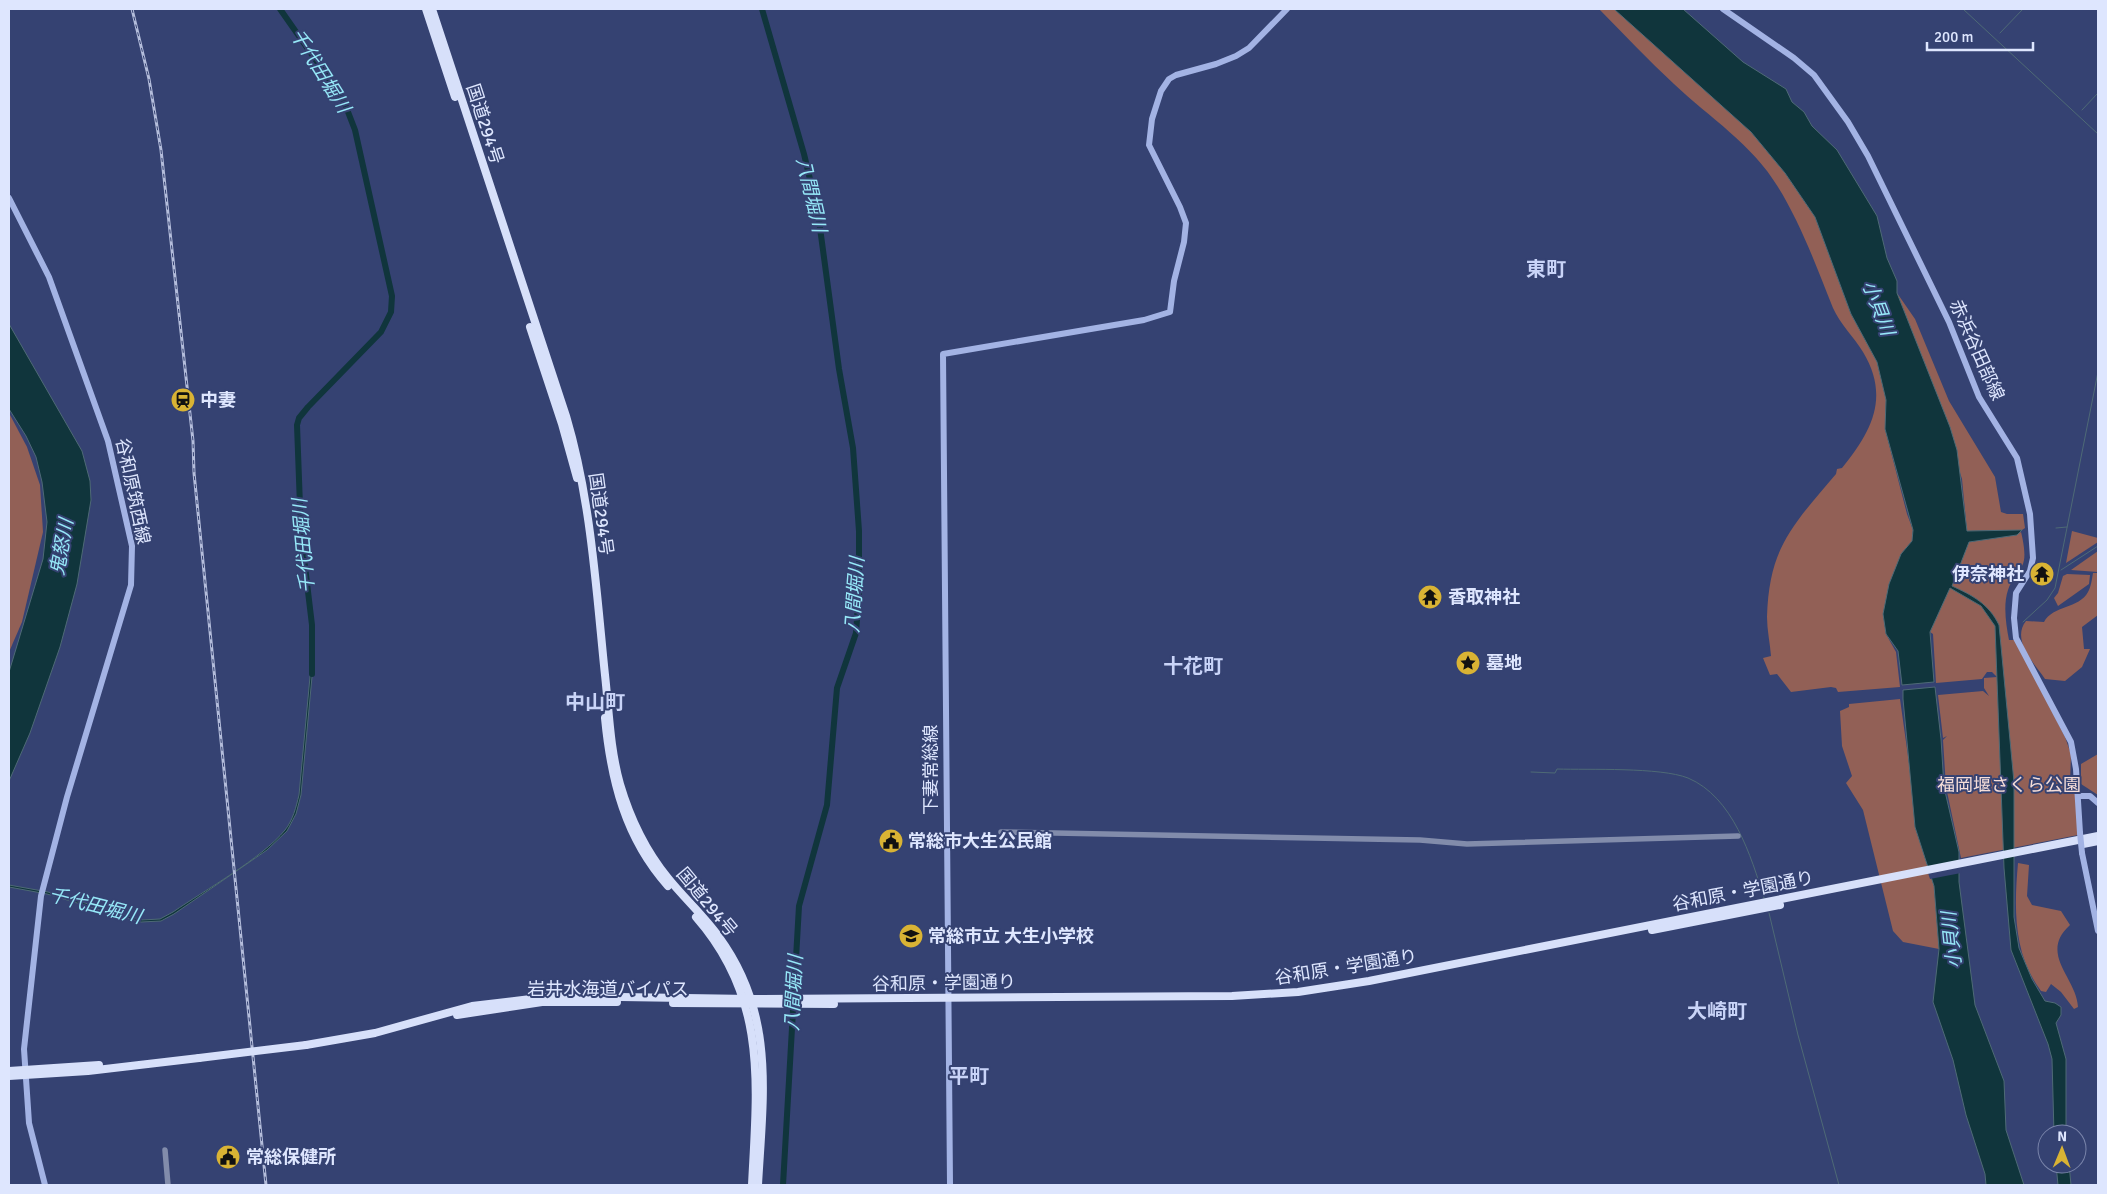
<svg xmlns="http://www.w3.org/2000/svg" width="2107" height="1194" viewBox="0 0 2107 1194" font-family="Signika,'Noto Sans JP',sans-serif">
<style>
.green{fill:#926056}
.water{fill:#10353c;stroke:#4e6a76}
.pier{fill:#354272}
.lines{fill:none;stroke-linecap:round;stroke-linejoin:round}
.stream{stroke:#4e6a76;stroke-width:1}
.river{stroke:#10353c;stroke-width:6}
.tertiary{stroke:#828cab;stroke-width:5.5}
.secondary{stroke:#a3b3e4;stroke-width:6}
.trunk{stroke:#d7e0fa;stroke-width:8}
.rail-casing{stroke:#b4bddb;stroke-width:3}
.rail{stroke:#354272;stroke-width:1;stroke-dasharray:4;stroke-linecap:butt}
.secondary-bridge{stroke:#a3b3e4;stroke-width:6}
.trunk-bridge{stroke:#d7e0fa;stroke-width:8}
.labels{text-anchor:middle;dominant-baseline:central;stroke-width:4;stroke-linejoin:round;paint-order:stroke}
.street-label{font-size:18px;fill:#dee6fe;stroke:#354272}
.poi-label{font-size:18px;font-weight:bold;fill:#dee6fe;stroke:#354272;text-anchor:start}
.park-label{font-size:18px;fill:#f6ded9;stroke:#354272}
.water-label{font-size:19px;font-style:italic;fill:#96e8f8;stroke:#354272}
.quarter-label{font-size:20px;font-weight:bold;fill:#c9d4f8;stroke:#354272}
</style>
<rect width="100%" height="100%" fill="#354272"/>
<g class="green">
<path d="M1599,9H1614L1751,132L1785,173L1815,217L1851,314L1877,362L1886,400L1885,429L1907,514L1913,530L1912,541L1901,554L1883,614L1886,634L1896,652L1900,687L1838,692L1836,688L1831,687L1791,692L1777,674L1770,675L1763,658L1771,656C1770,643 1767,630 1767,617C1769,547 1793,525 1836,474L1837,469L1842,468C1872,431 1890,397 1863,352C1854,337 1840,324 1833,308C1817,268 1801,224 1778,187C1752,144 1710,118 1674,84C1648,60 1624,34 1599,9Z"/>
<path d="M1897,293L1915,319L1949,401L1995,477L2001,512L2007,514H2023L2025,528L2022,530L1967,531L1962,479L1931,381Z"/>
<path d="M9,413L27,447L40,485L43,532L22,622L9,652Z"/>
<path d="M2072,531L2098,538V542L2066,563Z"/>
<path d="M2021,532C2023,540 2027,558 2022,566C2018,575 2011,580 2008,590C2003,605 2006,625 2009,640H2016L2065,737L2071,754L2070,784L2075,789L2078,835L1961,858L1946,787L1943,740L1947,736L1943,738L1938,695L1983,691L1989,696L1984,688V678L1997,677L1992,672H1987L1982,679L1936,683L1933,634L1930,632L1969,542L2017,535Z"/>
<path d="M2098,551V572L2071,570Z"/>
<path d="M2093,573H2098V615L2082,627L2084,649H2090L2082,667L2065,681L2045,679C2034,663 2011,640 2026,621L2044,622C2053,605 2079,609 2088,592C2091,587 2092,579 2093,573Z"/>
<path d="M2067,574L2090,575L2089,584L2058,606L2054,598L2058,593L2063,576Z"/>
<path d="M1900,699L1914,799L1915,827L1934,886L1939,949L1903,942L1893,931L1863,810L1846,783L1852,776L1842,746L1840,711L1849,707V704Z"/>
<path d="M2098,754V795L2081,784V764Z"/>
<path d="M2018,863L2029,865L2027,896L2032,905L2061,911L2070,925C2038,954 2077,978 2078,1007L2074,1009L2061,992L2051,984L2046,992L2041,991C2013,954 2014,908 2018,863Z"/>
</g>
<g class="water">
<path d="M1614,9H1683L1743,62L1786,89L1792,102L1804,112L1812,126L1837,150L1877,216L1887,258L1897,281V293L1950,427L1957,450L1967,531L2022,530L2017,535L1969,542L1952,586C1972,595 1989,604 1999,625L2014,782V917L2019,948L2032,979L2045,1001L2055,1003L2061,1007V1015L2056,1023L2066,1059V1134H2054L2052,1059L2048,1044L2011,950L2004,868L1995,626L1981,606L1950,588L1930,632L1934,682L1902,685L1898,651L1886,634L1883,614L1889,584L1901,554L1912,541L1913,530L1885,429L1886,400L1877,362L1851,314L1815,217L1785,173L1751,132Z"/>
<path d="M9,324L82,451L90,481L91,500L77,584L60,647L30,733L9,781V672L43,559L47,522L42,482L36,457L26,436L9,409Z"/>
<path d="M311,666H313L301,795L296,814L287,831L267,850L174,914L161,921L141,922L47,894L9,887V885L48,892L142,920L160,919L173,912C205,890 261,859 285,830C293,820 296,807 299,795Z"/>
<path d="M1935,687L1941,739L1944,787L1959,852V882L1975,1005L2004,1081L2006,1130L2024,1185H1986L1985,1174L1966,1115L1953,1060L1933,1002L1939,949L1934,886L1915,827L1903,699V690Z"/>
<path d="M2056,1164H2069L2071,1185H2058Z"/>
</g>
<path class="pier" d="M1962,860L1961,873L1930,879L1926,867Z"/>
<g class="lines">
<g class="stream">
<path d="M1963,9L2098,134"/>
<path d="M2000,33L2023,9"/>
<path d="M2082,110L2098,93"/>
<path d="M2056,528L2067,527"/>
<path d="M2061,570L2098,546"/>
<path d="M2023,622L2047,600L2055,588L2098,372"/>
<path d="M1531,772L1555,773L1557,769C1589,770 1660,767 1688,778C1733,797 1751,856 1764,898"/>
<path d="M1769,913L1798,1035L1839,1185"/>
</g>
<g class="river">
<path d="M280,9L343,99L355,130L392,296L391,312L381,332L308,407L299,418L297,425L301,533L312,625V674"/>
<path d="M762,9L804,154L818,213L839,369L853,448L859,531V591L856,633L837,688L827,805L799,906L783,1185"/>
</g>
<g class="tertiary">
<path d="M1001,832L1420,840L1467,844L1738,836"/>
<path d="M165,1150L168,1185"/>
</g>
<g class="secondary">
<path d="M1723,9L1794,58L1814,75L1848,122L1868,156L1949,322L1979,397L2017,458L2030,514L2033,558L2030,571L2016,593L2014,618L2016,638L2071,742L2076,769L2080,833"/>
<path d="M9,198L49,277L108,441L132,546L131,585L67,797L41,896L24,1049L29,1123L45,1185"/>
<path d="M2079,796H2090L2098,803"/>
<path d="M2082,853L2098,931"/>
<path d="M950,1185L943,354L1144,320L1170,312L1174,281L1184,242L1186,223L1180,207L1149,145L1152,119L1161,91L1169,79L1176,75L1216,64L1236,56L1249,48L1287,9"/>
</g>
<g class="trunk">
<path d="M426,9L455,97"/>
<path d="M432,9L566,416C591,500 596,588 605,675C609,711 610,749 620,784C630,818 646,851 668,878C684,898 704,916 719,937C776,1015 763,1095 758,1185"/>
<path d="M530,327L562,424L577,478"/>
<path d="M605,718C611,780 625,838 668,886"/>
<path d="M2083,844L2098,841"/>
<path d="M696,917C768,999 757,1085 752,1185"/>
<path d="M1652,930L1780,905"/>
<path d="M673,1003L834,1004"/>
<path d="M457,1015L542,1002H617"/>
<path d="M306,1045L375,1033L472,1006L555,996L751,999L1232,996L1298,992L1369,981L2098,836"/>
<path d="M9,1071L99,1065"/>
<path d="M9,1076L88,1071L199,1058"/>
</g>
<defs>
<path id="rail" d="M132,9L149,79L161,150L193,441L194,473L266,1185"/>
</defs>
<use href="#rail" class="rail-casing"/>
<use href="#rail" class="rail"/>
<path class="secondary-bridge" d="M2080,833L2082,853"/>
<path class="trunk-bridge" d="M199,1058L306,1045"/>
</g>
<defs>
<symbol id="station-disc" viewBox="-11 -11 22 22"><circle r="9.5" fill="#d9b334" stroke="#354272"/><path d="M-3-6H3Q5-6 5-4V2Q5 4 3 4L4.5 6H3L1.5 4h-3L-3 6H-4.5L-3 4Q-5 4-5 2V-4Q-5-6-3-6ZM-3.5-4v3h7v-3ZM-3.5 1v1.5H-2V1ZM2 1v1.5H3.5V1Z" fill="#111"/></symbol>
<symbol id="temple-disc" viewBox="-11 -11 22 22"><circle r="9.5" fill="#d9b334" stroke="#354272"/><path d="M0-6L5-2H3V0L6.5 2.5H4V6H1.5V3h-3V6H-4V2.5H-6.5L-3 0V-2H-5Z" fill="#111"/></symbol>
<symbol id="sight-disc" viewBox="-11 -11 22 22"><circle r="9.5" fill="#d9b334" stroke="#354272"/><path d="M0-6L1.8-2.2L6-1.7L2.9 1.2L3.7 5.4L0 3.3L-3.7 5.4L-2.9 1.2L-6-1.7L-1.8-2.2Z" fill="#111"/></symbol>
<symbol id="civic-disc" viewBox="-11 -11 22 22"><circle r="9.5" fill="#d9b334" stroke="#354272"/><path d="M-.6-6.5H3V-4.5H.6V-3L4-1V1h2V6H-6V1h2V-1L-.6-3ZM-1.2 2.5V6h2.4V2.5Z" fill="#111"/></symbol>
<symbol id="school-disc" viewBox="-11 -11 22 22"><circle r="9.5" fill="#d9b334" stroke="#354272"/><path d="M0-5L7-2L0 1L-7-2ZM-4 1L0 2.5L4 1V4Q0 6-4 4Z" fill="#111"/></symbol>
</defs>
<g fill-rule="evenodd">
<use href="#station-disc" x="169" y="386" width="28" height="28"/>
<use href="#temple-disc" x="2028" y="560" width="28" height="28"/>
<use href="#temple-disc" x="1416" y="583" width="28" height="28"/>
<use href="#sight-disc" x="1454" y="649" width="28" height="28"/>
<use href="#civic-disc" x="877" y="827" width="28" height="28"/>
<use href="#school-disc" x="897" y="922" width="28" height="28"/>
<use href="#civic-disc" x="214" y="1143" width="28" height="28"/>
</g>
<g class="labels">
<g class="street-label">
<text transform="translate(485 124) rotate(72)">国道294号</text>
<text transform="translate(1977 350) rotate(66)">赤浜谷田部線</text>
<text transform="translate(133 491) rotate(78)">谷和原筑西線</text>
<text transform="translate(601 514) rotate(82)">国道294号</text>
<text transform="translate(931 770) rotate(-90)">下妻常総線</text>
<text transform="translate(1743 891) rotate(-11)">谷和原・学園通り</text>
<text transform="translate(707 902) rotate(50)">国道294号</text>
<text transform="translate(1346 967) rotate(-9)">谷和原・学園通り</text>
<text transform="translate(944 983) rotate(-1)">谷和原・学園通り</text>
<text x="608" y="989">岩井水海道バイパス</text>
</g>
<g class="poi-label">
<text x="200" y="400">中妻</text>
<text x="2024" y="574" text-anchor="end">伊奈神社</text>
<text x="1448" y="597">香取神社</text>
<text x="1486" y="663">墓地</text>
<text x="908" y="841">常総市大生公民館</text>
<text x="928" y="936">常総市立 大生小学校</text>
<text x="246" y="1157">常総保健所</text>
</g>
<g class="park-label">
<text x="2009" y="785">福岡堰さくら公園</text>
</g>
<g class="water-label">
<text transform="translate(320 71) rotate(58)">千代田堀川</text>
<text transform="translate(811 195) rotate(77)">八間堀川</text>
<text transform="translate(1878 308) rotate(69)">小貝川</text>
<text transform="translate(304 546) rotate(-95)">千代田堀川</text>
<text transform="translate(62 547) rotate(-80)">鬼怒川</text>
<text transform="translate(855 595) rotate(-86)">八間堀川</text>
<text transform="translate(95 906) rotate(14)">千代田堀川</text>
<text transform="translate(1952 940) rotate(-96)">小貝川</text>
<text transform="translate(794 993) rotate(-87)">八間堀川</text>
</g>
<g class="quarter-label">
<text x="1546" y="269">東町</text>
<text x="1193" y="666">十花町</text>
<text x="595" y="702">中山町</text>
<text x="1717" y="1011">大崎町</text>
<text x="969" y="1076">平町</text>
</g>
</g>
<rect width="2107" height="1194" fill="none" stroke="#dee6fe" stroke-width="20"/>
<g transform="translate(2062 1149) rotate(1)"><circle r="24" fill="#354272" stroke="#7984aa"/>
<path d="M0-4L9 19L0 12L-9 19Z" fill="#d9b334"/>
<text y="-8" font-size="14" font-weight="bold" text-anchor="middle" fill="#dee6fe">N</text>
</g>
<path d="M1927 42v8h106v-8" fill="none" stroke="#dee6fe" stroke-width="2.5"/>
<text x="1934" y="42" font-size="15" fill="#dee6fe" stroke="#354272" stroke-width="4" paint-order="stroke">200 m</text>
</svg>
